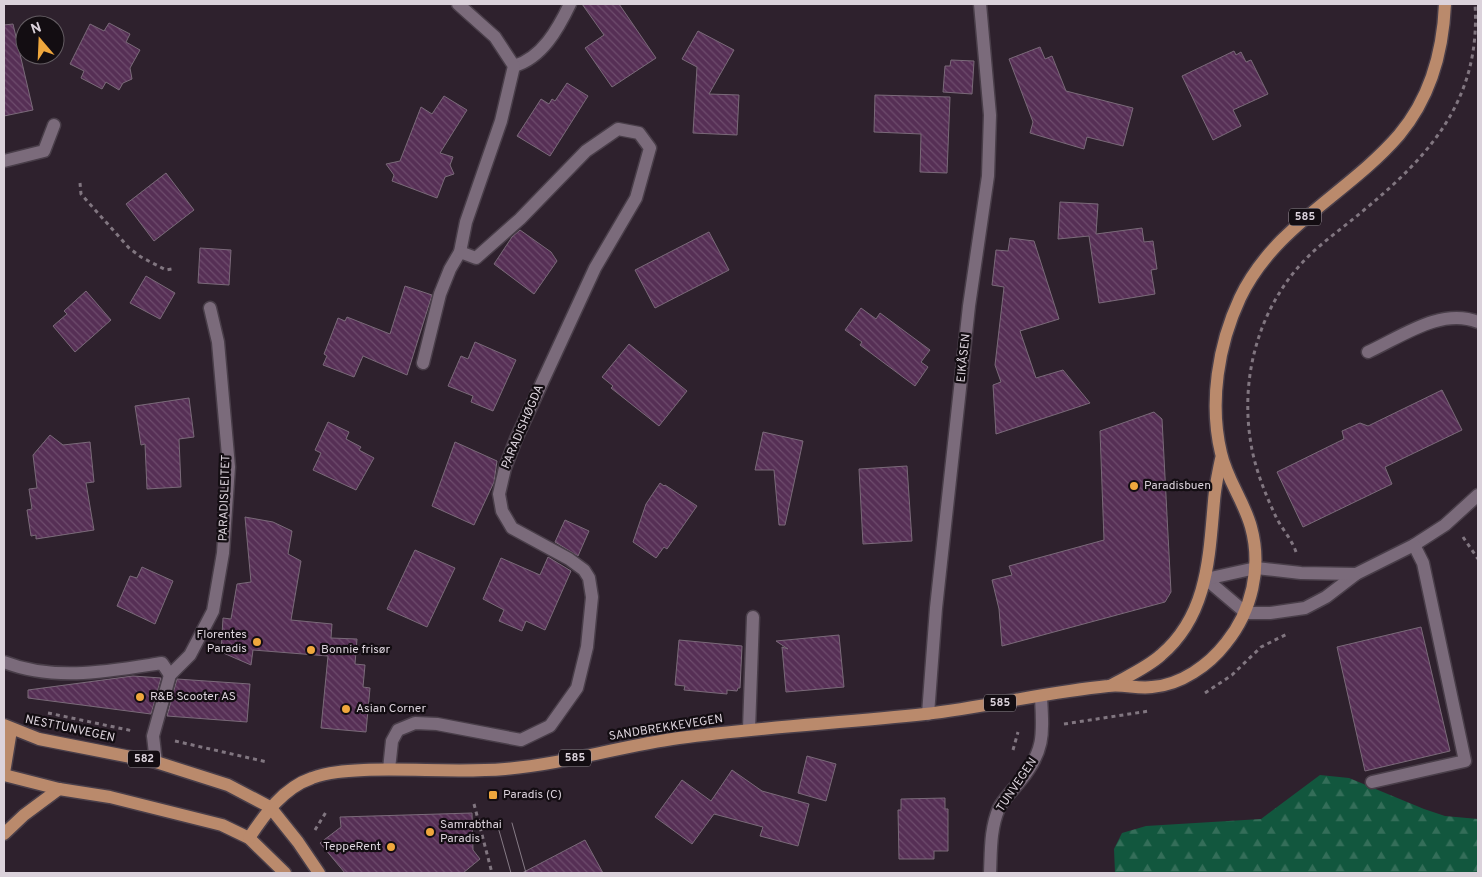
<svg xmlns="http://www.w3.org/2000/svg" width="1482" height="877" viewBox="0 0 1482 877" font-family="Overpass,sans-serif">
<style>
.forest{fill:url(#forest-firs)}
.building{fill:url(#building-back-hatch);stroke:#7a6a79}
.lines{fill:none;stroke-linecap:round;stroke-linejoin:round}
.minor-casing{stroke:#493e49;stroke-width:15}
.major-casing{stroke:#493e49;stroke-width:15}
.path{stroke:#817680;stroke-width:3;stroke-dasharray:4 4;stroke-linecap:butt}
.minor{stroke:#7b6b7b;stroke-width:12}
.major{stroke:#ba8a6c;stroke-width:12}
.tram{stroke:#867b86;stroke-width:1}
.poi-dot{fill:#efa73d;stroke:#130d12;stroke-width:2}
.labels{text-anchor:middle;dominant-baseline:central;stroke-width:4.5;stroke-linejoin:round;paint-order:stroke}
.shield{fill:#130d12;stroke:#9f979f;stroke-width:1}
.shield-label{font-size:11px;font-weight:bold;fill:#dbd2db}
.street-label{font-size:12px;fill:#dbd2db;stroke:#130d12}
.poi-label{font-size:12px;fill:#dbd2db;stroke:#130d12;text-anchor:start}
</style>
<defs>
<pattern id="forest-firs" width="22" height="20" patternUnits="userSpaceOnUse" patternTransform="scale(1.25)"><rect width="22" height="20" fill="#12573e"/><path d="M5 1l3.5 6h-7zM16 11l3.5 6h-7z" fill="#346e59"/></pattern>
<pattern id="building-back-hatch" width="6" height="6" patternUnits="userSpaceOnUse" patternTransform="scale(1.25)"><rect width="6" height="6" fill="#562f55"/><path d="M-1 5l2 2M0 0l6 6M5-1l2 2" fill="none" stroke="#6e4c6d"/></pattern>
</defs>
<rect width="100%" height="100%" fill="#2e212d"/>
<path class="forest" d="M1320,775L1349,778L1424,809L1445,816L1478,819V873H1115L1114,849L1122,833L1146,826L1261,819Z"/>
<g class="building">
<path d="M582,4H619L656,58L612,87L585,48L604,35Z"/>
<path d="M109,23L130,34L126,42L140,50L130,68L132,79L123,83L119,90L106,82L102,89L81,78L84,71L70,64L90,24L104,31Z"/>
<path d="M13,24L33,110L4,116V25Z"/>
<path d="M698,31L734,50L709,94L739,95L737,135L693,133L697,67L682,59Z"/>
<path d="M1040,47L1045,59L1052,56L1066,91L1133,108L1123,146L1087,137L1084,149L1030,133L1033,122L1009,59Z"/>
<path d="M1234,51L1236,55L1241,52L1246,62L1251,60L1268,94L1233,110L1241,126L1213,140L1182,76Z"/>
<path d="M951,60L974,61L972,94L943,92L945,66H950Z"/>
<path d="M567,83L588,96L550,156L517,136L541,99L549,104L552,99L555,101Z"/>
<path d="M875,95L950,97L947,173L920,172L921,134L874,132Z"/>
<path d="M444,96L467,110L440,153L453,157L450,165L454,174L445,177L437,198L392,181L394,175L386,164L400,161L421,107L432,114Z"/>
<path d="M166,173L194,210L154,241L126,204Z"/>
<path d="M1060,202L1098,204L1096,234L1142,228L1144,242L1153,241L1157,269L1151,270L1155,294L1099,303L1089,236L1058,239Z"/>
<path d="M520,230L551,252L557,261L534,294L494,264L512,237Z"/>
<path d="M709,232L729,270L655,308L635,270Z"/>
<path d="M1010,238L1034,241L1059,319L1020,331L1036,378L1063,370L1090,403L996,434L993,385L1001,382L995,365L1004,287L992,285L996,250L1008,251Z"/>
<path d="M200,248L231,250L229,285L198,283Z"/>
<path d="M146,276L175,293L160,319L130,303Z"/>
<path d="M405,286L432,295L407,375L363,356L354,377L323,365L327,356L324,354L338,318L345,321L347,317L390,334Z"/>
<path d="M86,291L111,320L75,352L53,326L67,314L64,311Z"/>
<path d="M861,308L876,319L880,313L930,350L921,362L928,367L915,386L860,345L862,342L845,330Z"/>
<path d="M475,342L516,360L493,411L471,402L473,396L448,386L461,356L468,359Z"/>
<path d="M629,344L687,391L659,426L611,388L613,386L602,377Z"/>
<path d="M1442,390L1462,430L1385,467L1392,484L1303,527L1277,472L1344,439L1342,431L1360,423L1368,426Z"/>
<path d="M189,398L194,437L179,439L181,487L147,489L145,444L141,445L135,406Z"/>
<path d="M1154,412L1162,419L1171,592L1165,602L1002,646L999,609L992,580L1012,575L1009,566L1104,540L1100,431Z"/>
<path d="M328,422L349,432L346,439L361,447L359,450L374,458L356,490L313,470L321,453L315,450Z"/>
<path d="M763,432L803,441L785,525H779L774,470H755Z"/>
<path d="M50,435L63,445L90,442L94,482L86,483L94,530L36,539V535L31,536L27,510L32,509L29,489L37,488L33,455Z"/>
<path d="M455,442L497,461L494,482L474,525L432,506Z"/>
<path d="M907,466L912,541L863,544L859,469Z"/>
<path d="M660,483L664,486L665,485L697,506L667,549L664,547L656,558L633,542L646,504Z"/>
<path d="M245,517L273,522L292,531L288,554L301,561L291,620L332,624L331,638L357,639L355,664L365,665L363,687L370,688L366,732L321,728L328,656L253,650L251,665L221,652L223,618L231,619L237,584L251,582Z"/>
<path d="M565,520L589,531L578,556L555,542Z"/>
<path d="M415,550L455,568L427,627L387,609Z"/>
<path d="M548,557L571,571L545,630L526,621L522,631L499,621L504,610L483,599L501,558L540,575Z"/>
<path d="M142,567L173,581L155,624L117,606L130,576L137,578Z"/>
<path d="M1421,627L1450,751L1365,771L1337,647Z"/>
<path d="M839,635L844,687L786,692L782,647L788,649L776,641Z"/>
<path d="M679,640L742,646L740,688H738L737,691L727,690V694L684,690L685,686L675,685Z"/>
<path d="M133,676L161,678L151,714L28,698V690Z"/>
<path d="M177,679L250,684L247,722L167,716Z"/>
<path d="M807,756L836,764L826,801L798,793Z"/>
<path d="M732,770L762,791L809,804L798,846L760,836L763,827L714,814L692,844L655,817L682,780L711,801Z"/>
<path d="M945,798V809H948V851H934V859H899L898,810H901V799Z"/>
<path d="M472,813L473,850L480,859L463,873H345L320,843L341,827L340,817Z"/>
<path d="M585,840L603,873H522Z"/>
</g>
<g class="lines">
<defs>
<g id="minor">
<path d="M514,66C542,58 558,29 570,4"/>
<path d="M4,161L44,151L54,125"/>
<path d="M1368,352C1401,337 1441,307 1478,322"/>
<path d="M423,363L440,294L450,269L460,252L466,222L501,121L514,66L495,37L458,4"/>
<path d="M1206,579L1246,613H1270L1305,608L1326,597L1356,574L1414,545L1445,525L1478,495"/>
<path d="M1206,579L1256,568L1301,573L1356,574"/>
<path d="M4,662C55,682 110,671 162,663L170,675"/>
<path d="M928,714L936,608L969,306L988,176L990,115L980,4"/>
<path d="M749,729L753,617"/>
<path d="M156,762L153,736L170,675L190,655L213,611L223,553L229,467L218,342L210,308"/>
<path d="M389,769L392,741L398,730L415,723L437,724L521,740L550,726L577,688L587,647L592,597L589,578L584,570L569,559L512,528L502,511L499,494L505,468L516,439L595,268L636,198L650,148L639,133L618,129L586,151L520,219L476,258L460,252"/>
<path d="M1372,782L1465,761L1423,563L1414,545"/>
<path d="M990,873C991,851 990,829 999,808C1004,798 1014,789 1021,780C1045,750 1043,734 1041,697"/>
</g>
<g id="major">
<path d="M1112,685C1128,676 1148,667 1161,655C1208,615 1209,557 1214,501C1215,487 1218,473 1221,459"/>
<path d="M4,725L39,739L156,762L228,785L270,807L298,842L319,873"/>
<path d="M4,773L11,730"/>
<path d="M4,775L59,789L110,797L222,825L249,838L285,873"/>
<path d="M4,834L24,815L59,789"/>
<path d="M249,838C265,814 283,788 312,778C328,772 346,771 364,770C411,768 458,773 505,769C564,764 621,746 679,738C761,727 843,723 925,714C986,707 1047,692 1108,686C1123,684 1138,689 1152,687C1181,685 1209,665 1226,643C1252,611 1262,567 1251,527C1244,501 1227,480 1221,453C1209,403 1218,345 1240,298C1274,226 1349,193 1399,135C1430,98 1443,51 1445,4"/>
</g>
</defs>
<use href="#minor" class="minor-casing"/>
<use href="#major" class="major-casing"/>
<g class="path">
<path d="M80,183L81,194L129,248L141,257L166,270L172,269"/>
<path d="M1463,537L1478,559"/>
<path d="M1296,552C1292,540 1283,530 1277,519C1266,496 1255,469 1251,444C1240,380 1257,313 1301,264C1319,244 1343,228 1364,210C1432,154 1481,97 1475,4"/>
<path d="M1205,693L1232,675L1261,647L1289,633"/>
<path d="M48,713L133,731"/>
<path d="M1064,724L1149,711"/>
<path d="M175,741L267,762"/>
<path d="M1013,750L1018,732"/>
<path d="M474,804L492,873"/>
<path d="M315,830L326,812"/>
</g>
<use href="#minor" class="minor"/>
<use href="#major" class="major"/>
<g class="tram">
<path d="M512,823L526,873"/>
<path d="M498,827L511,873"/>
</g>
</g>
<g class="poi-dot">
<circle cx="1134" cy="486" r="5"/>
<circle cx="257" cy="642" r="5"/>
<circle cx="311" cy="650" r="5"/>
<circle cx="140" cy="697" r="5"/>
<circle cx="346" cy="709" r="5"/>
<rect x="488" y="790" width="10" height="10" rx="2.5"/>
<circle cx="430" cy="832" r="5"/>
<circle cx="391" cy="847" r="5"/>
</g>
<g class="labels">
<g class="shield">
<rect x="1289" y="208.5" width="32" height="17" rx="4"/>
<rect x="984" y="694.5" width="32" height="17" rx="4"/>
<rect x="559" y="749.5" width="32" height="17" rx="4"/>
<rect x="128" y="750.5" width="32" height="17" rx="4"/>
</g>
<g class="shield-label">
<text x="1305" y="217">585</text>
<text x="1000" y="703">585</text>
<text x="575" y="758">585</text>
<text x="144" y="759">582</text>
</g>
<g class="street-label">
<text transform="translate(964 358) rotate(-84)">EIKÅSEN</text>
<text transform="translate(523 427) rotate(-67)">PARADISHØGDA</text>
<text transform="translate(225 498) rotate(-88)">PARADISLEITET</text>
<text transform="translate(666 728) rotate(-9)">SANDBREKKEVEGEN</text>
<text transform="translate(70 729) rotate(12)">NESTTUNVEGEN</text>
<text transform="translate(1017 785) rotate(-56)">TUNVEGEN</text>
</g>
<g class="poi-label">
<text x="1144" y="486">Paradisbuen</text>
<text x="247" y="635" text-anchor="end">Florentes<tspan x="247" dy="14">Paradis</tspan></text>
<text x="321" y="650">Bonnie frisør</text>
<text x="150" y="697">R&amp;B Scooter AS</text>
<text x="356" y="709">Asian Corner</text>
<text x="503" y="795">Paradis (C)</text>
<text x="440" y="825">Samrabthai<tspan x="440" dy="14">Paradis</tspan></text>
<text x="381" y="847" text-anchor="end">TeppeRent</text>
</g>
</g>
<rect width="1482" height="877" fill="none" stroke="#dbd2db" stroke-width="10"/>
<g transform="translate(40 40) rotate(341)"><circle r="24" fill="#130d12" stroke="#635c62"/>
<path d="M0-4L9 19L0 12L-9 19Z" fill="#efa73d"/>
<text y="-8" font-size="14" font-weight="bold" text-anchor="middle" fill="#dbd2db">N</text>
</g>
</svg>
